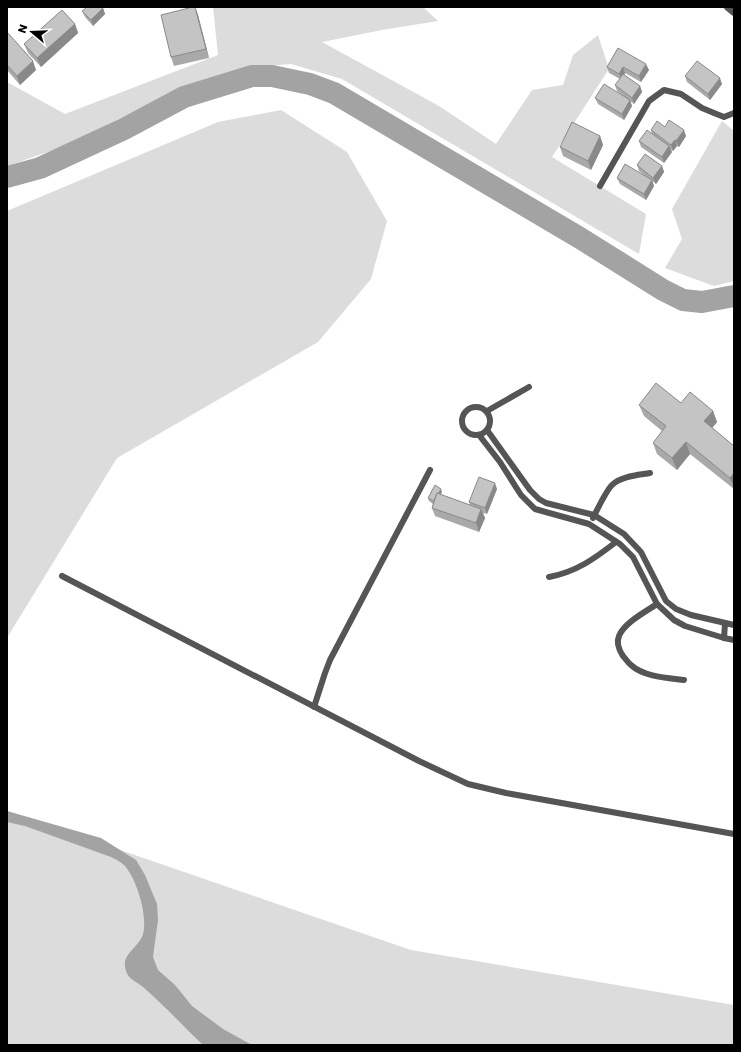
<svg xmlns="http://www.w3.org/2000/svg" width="741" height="1052" viewBox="0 0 741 1052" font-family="Poppins,sans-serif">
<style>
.green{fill:#dcdcdc}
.water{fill:#a3a3a3}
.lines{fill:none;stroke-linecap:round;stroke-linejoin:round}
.river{stroke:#a3a3a3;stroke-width:22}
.service{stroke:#555;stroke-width:6}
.tertiary{stroke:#555;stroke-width:8}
.wall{fill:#a9a9a9}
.shaded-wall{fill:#898989}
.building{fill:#c4c4c4;stroke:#898989}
</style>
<rect width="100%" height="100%" fill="#fff"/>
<g class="green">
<path d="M213,7H423L438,21L382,30L322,42L439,106L496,144L532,90L563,85L573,55L598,35L609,69L552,157L646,214L639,254L342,79L291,64L245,68L176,90L68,145L7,166V82L65,114L218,55Z"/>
<path d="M281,110L347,152L387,221L371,279L318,342L117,458L7,638V211L218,122Z"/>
<path d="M722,121L734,131V281L714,286L665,268L682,239L672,209Z"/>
<path d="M7,811L411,950L734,1005V1045H7Z"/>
</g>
<path class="water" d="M7,811L101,838L136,860L145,875L157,904L158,920L153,957L158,970L175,985L192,1006L223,1029L252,1045H203C183,1026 164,1005 143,987C137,982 128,979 126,971C120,954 139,948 143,934C148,916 137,879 124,865C121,862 115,859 111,857L25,826L7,822Z"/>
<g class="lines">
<path class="river" d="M7,177L40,168L124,129L184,97L252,76H272L310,84L334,93L580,238L663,290L683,300L702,302L734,296"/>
<g class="service">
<path d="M600,186L649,101L664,90L681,94L702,108L714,113L724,117L734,113"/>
<circle cx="476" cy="421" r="14"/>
<path d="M487,411L529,387"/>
<path d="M487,430L530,490L539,499L546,503L594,515L624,534L641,552L666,601L676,609L691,615L734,625"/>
<path d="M479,435L500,462L521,495L535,509L589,524L620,544L633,557L657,604L674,620L685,626L724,638L734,640"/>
<path d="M593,518C597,510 606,491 612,485C621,476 639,475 650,473"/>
<path d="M62,576L419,761L468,784L506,793L734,834"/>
<path d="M549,577C576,572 594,559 616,542"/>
<path d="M657,604C645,612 624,623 619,636C616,643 619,650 623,656C626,659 628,663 631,665C644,677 668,678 684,680"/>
<path d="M724,638L725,624"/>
<path d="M314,707L325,673L330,660L430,470"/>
</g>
<path class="tertiary" d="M728,7L734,12"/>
</g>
<g class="wall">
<path d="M195,7L198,15L209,58L174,66L171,57Z"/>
<path d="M103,8L105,14L93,26L85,17L82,11Z"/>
<path d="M75,24L78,33L41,67L28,53L24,44Z"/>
<path d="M7,32L36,70L20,85L7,70Z"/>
<path d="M618,48L649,70L641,82L625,73L624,75L640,86L642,92L634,104L630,101L632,106L624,120L598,104L595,98H626L617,91L615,85L620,79L609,73L607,67Z"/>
<path d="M685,76L722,84L710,100L687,82Z"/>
<path d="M665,127L686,136L679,147L677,146L673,151L670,149L672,152L664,163L641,147L639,141L652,134L651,130Z"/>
<path d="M600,136L603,145L591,170L563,156L560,147Z"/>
<path d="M637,165L662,166L664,172L656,184L652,181L654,186L646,200L620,184L617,178H648L639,171Z"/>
<path d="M681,403L713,411L717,422L712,428L734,446V489L690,454L677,470L657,454L653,443L662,431L644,416L639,405Z"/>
<path d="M497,489L487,514L483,513L485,518L479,532L435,516L432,508L433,504L429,501L428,498L442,492L440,495L470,505L469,502Z"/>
</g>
<g class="shaded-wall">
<path d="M195,7L198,15L209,58L206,49Z"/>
<path d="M103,8L105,14L93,26L91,20Z"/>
<path d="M75,24L78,33L41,67L37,58Z"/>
<path d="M33,61L36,70L20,85L17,76Z"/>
<path d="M646,64L649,70L641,82L639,76Z"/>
<path d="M623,67L625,73L622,80L619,74Z"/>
<path d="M720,78L722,84L710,100L708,94Z"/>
<path d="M640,86L642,92L634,104L632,98Z"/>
<path d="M630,100L632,106L624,120L622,114Z"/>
<path d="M684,130L686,136L679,147L676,141Z"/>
<path d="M600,136L603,145L591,170L588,161Z"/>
<path d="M675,140L677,146L673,151L671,145Z"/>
<path d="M669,146L672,152L664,163L662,157Z"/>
<path d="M662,166L664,172L656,184L653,178Z"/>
<path d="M652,180L654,186L646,200L644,194Z"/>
<path d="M713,411L717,422L708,433L704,421Z"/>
<path d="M686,442L690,454L677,470L672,458Z"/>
<path d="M734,473V488L730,478Z"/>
<path d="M495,483L497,489L487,514L485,508Z"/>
<path d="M441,489L442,492L435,504L434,501Z"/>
<path d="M481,509L485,518L479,532L476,523Z"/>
</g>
<g class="building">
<path d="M87,7H102L103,8L91,20L82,11Z"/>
<path d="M193,7H195L206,49L171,57L161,15Z"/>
<path d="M62,10L75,24L37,58L24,44Z"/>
<path d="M7,32L33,61L17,76L7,65Z"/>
<path d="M618,48L646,64L639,76L623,67L619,74L607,67Z"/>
<path d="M697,61L720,78L708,94L685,76Z"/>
<path d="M623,74L640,86L632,98L615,85Z"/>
<path d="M604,84L630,100L622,114L595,98Z"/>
<path d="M669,120L684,130L676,141L675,140L671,145L651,130L657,121L665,127Z"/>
<path d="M572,122L600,136L588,161L560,147Z"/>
<path d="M647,130L669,146L662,157L639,141Z"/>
<path d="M645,154L662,166L653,178L637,165Z"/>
<path d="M625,164L652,180L644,194L617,178Z"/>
<path d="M656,383L681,403L690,392L713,411L704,421L734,446V473L730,478L686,442L672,458L653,443L666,426L639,405Z"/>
<path d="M479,477L495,483L485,508L469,502Z"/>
<path d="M435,485L441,489L438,494L437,493L434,501L428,498Z"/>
<path d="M437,493L481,509L476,523L432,508Z"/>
</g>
<rect width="741" height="1052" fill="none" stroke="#000000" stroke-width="16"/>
<g transform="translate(32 32) rotate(289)" stroke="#ffffff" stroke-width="3" paint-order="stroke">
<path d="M0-3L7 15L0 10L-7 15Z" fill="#000000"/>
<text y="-6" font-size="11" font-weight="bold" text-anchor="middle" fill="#000000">N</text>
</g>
</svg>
